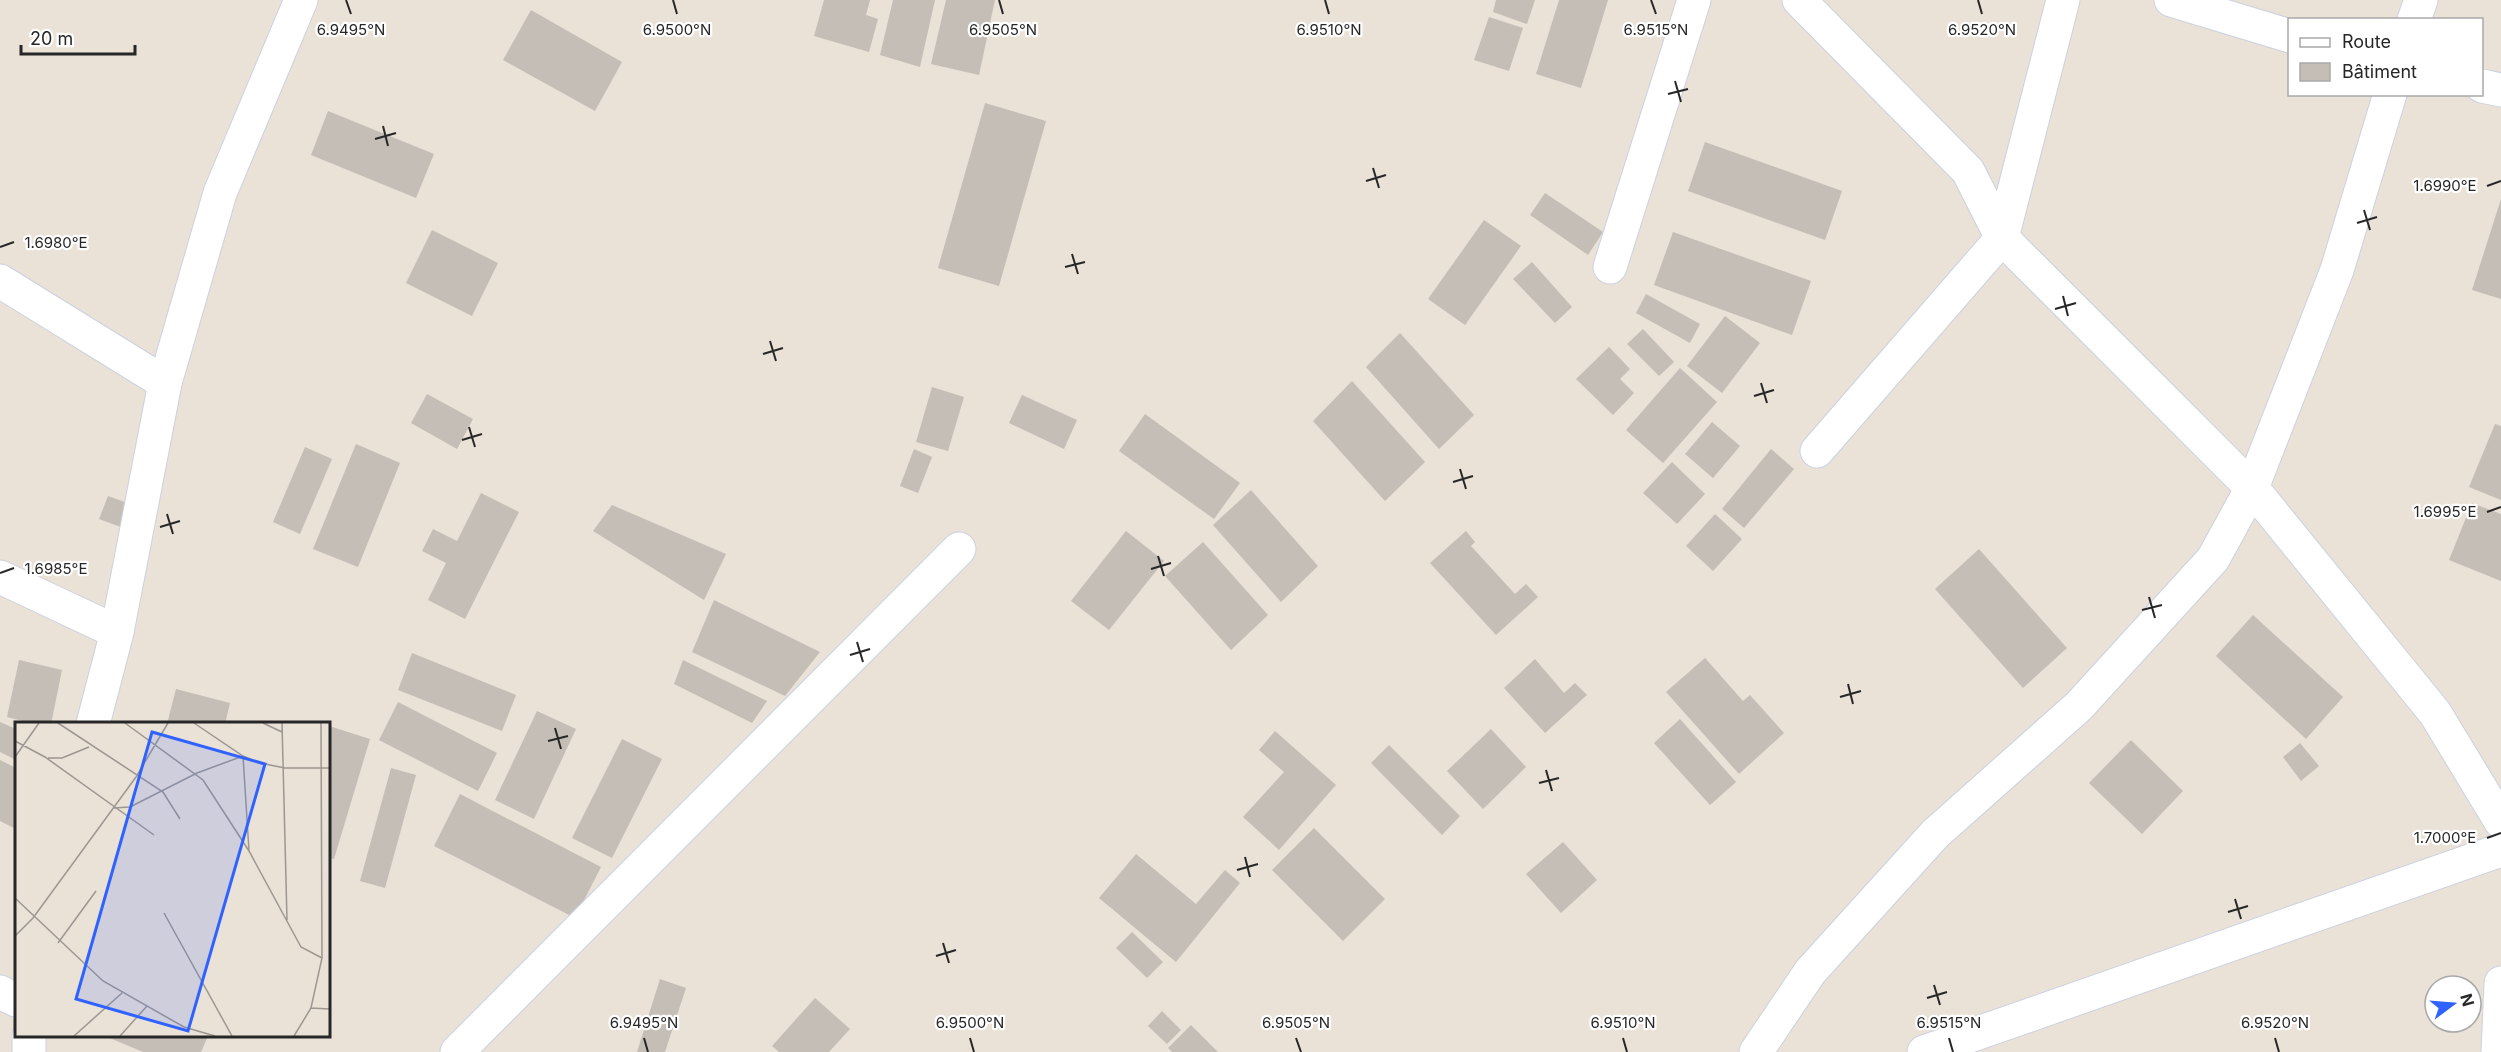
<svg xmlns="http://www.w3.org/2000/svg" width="2501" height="1052" viewBox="0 0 2501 1052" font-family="Inter,sans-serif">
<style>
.building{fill:#c5beb7}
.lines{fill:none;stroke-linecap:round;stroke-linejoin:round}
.minor-casing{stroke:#ccd1e1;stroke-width:35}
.tertiary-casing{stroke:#ccd1e1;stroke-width:35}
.minor{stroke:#fff;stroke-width:33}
.tertiary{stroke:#fff;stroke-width:33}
.ticks{fill:none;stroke:#272727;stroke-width:2}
.inset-road{fill:none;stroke:#9c9791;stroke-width:1.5}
.view{fill:#2f62ff;fill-opacity:0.15;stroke:#2f62ff;stroke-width:3}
.inset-edge{fill:none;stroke:#272727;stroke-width:3}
.ticks-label{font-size:15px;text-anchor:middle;fill:#272727;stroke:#fff;stroke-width:4.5;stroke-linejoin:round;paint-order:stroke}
</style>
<rect width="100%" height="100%" fill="#eae1d7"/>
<g class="building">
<path d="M824,0H870L866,15L878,19L869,52L814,36Z"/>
<path d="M893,0H935L920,67L880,55Z"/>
<path d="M946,0H995L979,75L931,64Z"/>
<path d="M1496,0H1535L1527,24L1493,12Z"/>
<path d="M1559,0H1608L1581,88L1536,74Z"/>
<path d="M531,10L622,62L595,111L503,60Z"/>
<path d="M1489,17L1523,28L1509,71L1474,60Z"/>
<path d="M985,103L1046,121L999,286L938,268Z"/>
<path d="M328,111L434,154L416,198L311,155Z"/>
<path d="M1705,142L1842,191L1825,240L1688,191Z"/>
<path d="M1545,193L1603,232L1588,255L1530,215Z"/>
<path d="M2501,199V299L2472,290Z"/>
<path d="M1484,220L1521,246L1465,325L1428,299Z"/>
<path d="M432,230L498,263L472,316L406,283Z"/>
<path d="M1673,232L1811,281L1792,335L1654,285Z"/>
<path d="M1532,262L1572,307L1555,323L1513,279Z"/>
<path d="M1646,294L1700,324L1690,343L1636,313Z"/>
<path d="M1725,316L1760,343L1722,393L1687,366Z"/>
<path d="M1643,329L1674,362L1659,376L1627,344Z"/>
<path d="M1400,333L1474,415L1439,449L1366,367Z"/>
<path d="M1609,347L1630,369L1620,379L1634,393L1613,415L1576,379Z"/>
<path d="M1680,368L1717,402L1663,463L1626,430Z"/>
<path d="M1352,381L1425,462L1385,501L1313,421Z"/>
<path d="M932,387L964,397L948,451L916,442Z"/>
<path d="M427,394L473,419L457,449L411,423Z"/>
<path d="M1022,395L1077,420L1064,449L1009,423Z"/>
<path d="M1145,414L1240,483L1214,519L1119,451Z"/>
<path d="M1712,422L1740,446L1713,478L1685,454Z"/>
<path d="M2495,424L2501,426V500L2469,487Z"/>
<path d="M356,444L400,463L358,567L313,549Z"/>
<path d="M305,447L332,459L300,534L273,522Z"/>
<path d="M914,449L932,457L918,493L900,486Z"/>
<path d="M1771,449L1794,469L1744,528L1722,509Z"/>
<path d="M1672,462L1705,494L1677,524L1643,493Z"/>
<path d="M1251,490L1318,566L1281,602L1213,525Z"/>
<path d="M481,493L519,512L465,619L428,600L446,563L422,551L433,529L457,541Z"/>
<path d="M108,496L130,504L121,527L99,519Z"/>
<path d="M2472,503L2501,514V581L2449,560Z"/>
<path d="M612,505L726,554L704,600L593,531Z"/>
<path d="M1715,514L1742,539L1713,571L1686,546Z"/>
<path d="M1126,531L1164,561L1109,630L1071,601Z"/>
<path d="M1466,531L1475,542L1471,546L1515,594L1526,584L1538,597L1496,635L1430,563Z"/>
<path d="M1203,542L1268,615L1231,650L1165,576Z"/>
<path d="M1979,549L2067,648L2023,688L1935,589Z"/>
<path d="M714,600L820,652L785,696L692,652Z"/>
<path d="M2253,615L2343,697L2306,739L2216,656Z"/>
<path d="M412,653L516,695L502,731L398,690Z"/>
<path d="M1705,658L1743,701L1750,695L1784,733L1739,774L1666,692Z"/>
<path d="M1535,659L1564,693L1575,683L1587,695L1545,733L1504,688Z"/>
<path d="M19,660L62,670L51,724H34L7,717Z"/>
<path d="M683,660L767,701L752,723L674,684Z"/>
<path d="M176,689L230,703L225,724H167Z"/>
<path d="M398,702L497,753L478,791L379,740Z"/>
<path d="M537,711L576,729L534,819L495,800Z"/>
<path d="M1680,719L1736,782L1710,805L1654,743Z"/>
<path d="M0,722L16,729V760L0,752Z"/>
<path d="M329,726L370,739L334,859L328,858Z"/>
<path d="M1491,729L1526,767L1483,809L1447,771Z"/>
<path d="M1275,731L1336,785L1279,850L1243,817L1284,772L1259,750Z"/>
<path d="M622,739L662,759L612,858L572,838Z"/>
<path d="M2131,740L2183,791L2142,834L2089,783Z"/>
<path d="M2300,743L2319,766L2301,781L2283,757Z"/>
<path d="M1389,745L1460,816L1442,835L1371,763Z"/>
<path d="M0,760L16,768V829L0,821Z"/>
<path d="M391,768L416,775L385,888L360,881Z"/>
<path d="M460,794L601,867L575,918L434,846Z"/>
<path d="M1314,828L1385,899L1343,941L1272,870Z"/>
<path d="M1563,842L1597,880L1561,913L1526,874Z"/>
<path d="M1136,854L1196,904L1225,870L1240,883L1176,962L1099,898Z"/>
<path d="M1132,932L1163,962L1147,978L1116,948Z"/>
<path d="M660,979L686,988L665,1052H637Z"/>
<path d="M815,998L850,1029L829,1052H779L772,1046Z"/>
<path d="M1162,1011L1181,1030L1167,1044L1148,1026Z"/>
<path d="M1191,1025L1218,1052H1172L1168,1048Z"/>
<path d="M105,1036H208L201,1052H143Z"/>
</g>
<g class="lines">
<defs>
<g id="minor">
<path d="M1799,0L1968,171L2002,238L2252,488L2435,713L2501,822"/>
<path d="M2171,0L2290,36"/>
<path d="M2414,20L2421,0"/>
<path d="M2482,86L2501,90"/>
<path d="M1610,267L1694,0"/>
<path d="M0,281L165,383"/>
<path d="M1817,451L2002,238L2063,0"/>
<path d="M0,577L117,632"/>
<path d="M0,992L16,1000"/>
<path d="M457,1052L959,549"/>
<path d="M1756,1052L1810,972L1935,834L2079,706L2213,559L2252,488L2337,270L2390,94"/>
<path d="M1924,1052L2501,850"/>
<path d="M2498,1052L2501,983"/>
</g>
<g id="tertiary">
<path d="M93,724L117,632L165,383L220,193L301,0"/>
<path d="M29,1052V1036"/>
</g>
</defs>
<use href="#minor" class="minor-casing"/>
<use href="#tertiary" class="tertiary-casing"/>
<use href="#minor" class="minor"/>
<use href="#tertiary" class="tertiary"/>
</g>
<path class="ticks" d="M346,0L351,14M673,0L677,14M999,0L1003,14M1325,0L1329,14M1651,0L1656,14M1978,0L1982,14M1675,81L1681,102M1668,94L1688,89M383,126L388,146M375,139L396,133M1373,168L1379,188M1366,181L1386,175M2487,186L2501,181M2364,210L2370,230M2357,223L2377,217M0,247L14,242M1072,254L1078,274M1065,267L1085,262M2063,296L2068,316M2055,309L2076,303M770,341L776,361M763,354L783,348M1761,383L1767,403M1754,396L1774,390M469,427L475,447M462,440L482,434M1460,469L1466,489M1453,482L1473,476M2487,512L2501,507M167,514L173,534M160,527L180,521M1158,556L1164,576M1151,569L1171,563M0,573L14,568M2149,597L2155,618M2142,610L2162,605M857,642L863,662M850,655L870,649M1848,684L1853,704M1840,697L1861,691M555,728L561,749M548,741L568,736M1546,770L1552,791M1539,783L1559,778M2487,838L2501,833M1245,857L1250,877M1237,870L1258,864M2235,899L2241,919M2228,912L2248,906M943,943L949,963M936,956L956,950M1934,985L1940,1005M1927,998L1947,992M644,1038L648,1052M970,1038L974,1052M1296,1038L1301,1052M1623,1038L1627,1052M1949,1038L1953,1052M2275,1038L2279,1052"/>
<g transform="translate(15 722)">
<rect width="315" height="315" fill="#eae1d7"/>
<path class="inset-road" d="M43,1L148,70L165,97M110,1L188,58L234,129L286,225L307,236M179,1L228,34L245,41L270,46H315M248,1L267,10M267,1L272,198M0,19L30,35L139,113M0,35L24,1M33,36H47L74,25M98,86L115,85L182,51L228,34L234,129M0,176L88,259L169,305L200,314M149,191L217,314M0,214L18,196L121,55L153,1M43,221L81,169M296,286L315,287M59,314L107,271M105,314L132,284M279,314L296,286L307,236L306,1"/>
<path class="view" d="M137,10L250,42L173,309L61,277Z"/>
<rect width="315" height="315" class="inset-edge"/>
</g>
<g class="ticks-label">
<text x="351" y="35">6.9495°N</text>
<text x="677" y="35">6.9500°N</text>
<text x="1003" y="35">6.9505°N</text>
<text x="1329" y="35">6.9510°N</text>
<text x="1656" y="35">6.9515°N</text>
<text x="1982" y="35">6.9520°N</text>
<text x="2445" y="191">1.6990°E</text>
<text x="56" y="248">1.6980°E</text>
<text x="2445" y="517">1.6995°E</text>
<text x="56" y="574">1.6985°E</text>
<text x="2445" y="843">1.7000°E</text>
<text x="644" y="1028">6.9495°N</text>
<text x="970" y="1028">6.9500°N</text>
<text x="1296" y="1028">6.9505°N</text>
<text x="1623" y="1028">6.9510°N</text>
<text x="1949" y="1028">6.9515°N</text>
<text x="2275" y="1028">6.9520°N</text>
</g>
<rect x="2288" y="18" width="195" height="78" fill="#ffffff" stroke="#a9a9a9" stroke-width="1.5"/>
<rect x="2300" y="38" width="30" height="9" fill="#ffffff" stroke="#a9a9a9" stroke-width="1.5"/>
<text x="2342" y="48" font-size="18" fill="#272727">Route</text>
<rect x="2300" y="63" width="30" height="18" fill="#c5beb7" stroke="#a9a9a9" stroke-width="1.5"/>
<text x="2342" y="78" font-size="18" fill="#272727">Bâtiment</text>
<g transform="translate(2453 1004) rotate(74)"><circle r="28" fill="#ffffff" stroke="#a9a9a9" stroke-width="1.5"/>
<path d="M0-4.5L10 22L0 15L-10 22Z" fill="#2f62ff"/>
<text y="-9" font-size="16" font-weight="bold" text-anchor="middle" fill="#272727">N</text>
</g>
<path d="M21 45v9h114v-9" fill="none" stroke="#272727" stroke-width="3"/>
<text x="30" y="45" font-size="18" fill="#272727" stroke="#ffffff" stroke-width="4.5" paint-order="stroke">20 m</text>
</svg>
